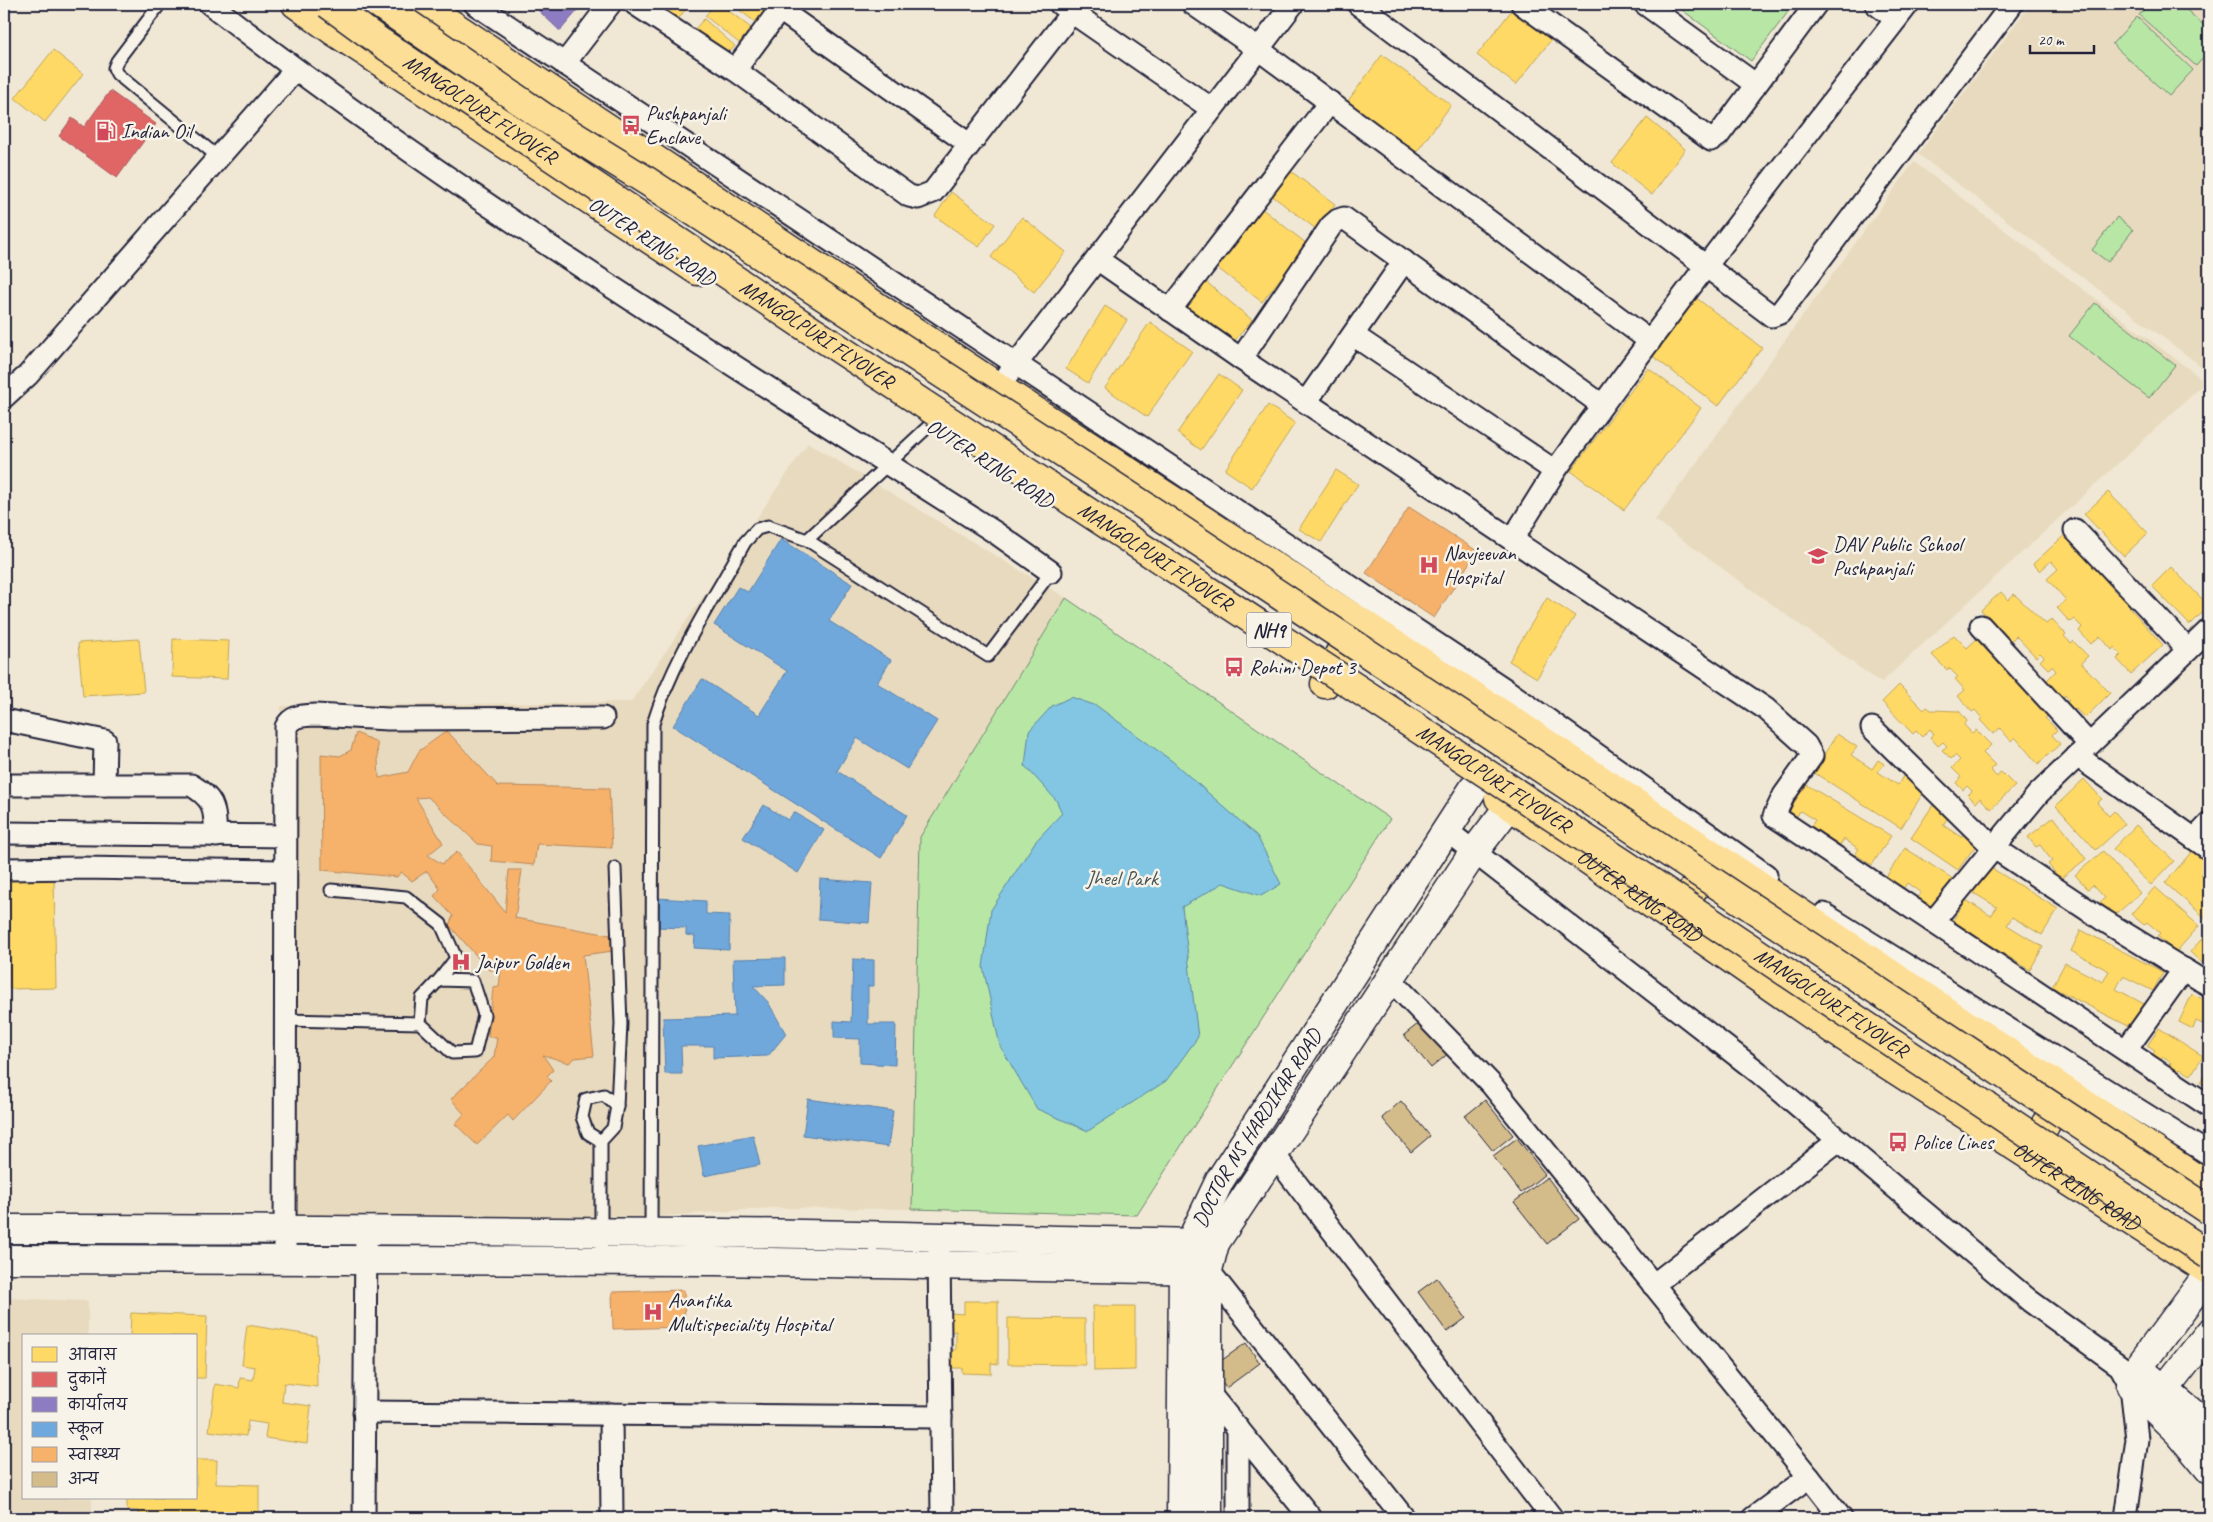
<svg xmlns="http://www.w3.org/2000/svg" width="2213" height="1522" viewBox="0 0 2213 1522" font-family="Caveat,'Playpen Sans Deva',sans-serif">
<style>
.built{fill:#e8dabe}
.green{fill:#b8e7a5;stroke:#6d8470}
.water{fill:#82c6e3;stroke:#5c84a0}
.homes{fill:#ffd966;stroke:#bda259}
.shops{fill:#e06666;stroke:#a75259}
.offices{fill:#8e7cc3;stroke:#6e619a}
.schools{fill:#6fa8dc;stroke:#5880ac}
.health{fill:#f6b26b;stroke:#b6875d}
.building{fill:#d4bb8a;stroke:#22223b}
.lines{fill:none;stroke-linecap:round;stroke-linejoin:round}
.lane-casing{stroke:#22223b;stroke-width:15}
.street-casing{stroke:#22223b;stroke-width:25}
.secondary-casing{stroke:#22223b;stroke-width:31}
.primary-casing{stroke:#22223b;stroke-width:31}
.lane{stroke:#f7f3e8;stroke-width:11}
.street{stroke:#f7f3e8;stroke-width:21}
.secondary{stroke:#f7f3e8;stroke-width:28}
.primary{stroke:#fdde96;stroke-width:28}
.highway-bridge-casing{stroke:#22223b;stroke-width:31;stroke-linecap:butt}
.highway-bridge{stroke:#fdde96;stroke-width:28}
.labels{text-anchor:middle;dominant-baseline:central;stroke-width:5;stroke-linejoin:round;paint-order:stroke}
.shield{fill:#f7f3e8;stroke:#62616f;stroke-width:1}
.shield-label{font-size:20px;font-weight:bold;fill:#22223b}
.street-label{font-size:21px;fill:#22223b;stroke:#f7f3e8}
.poi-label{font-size:21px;fill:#22223b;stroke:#f7f3e8;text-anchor:start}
.park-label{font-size:21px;fill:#485356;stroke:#f7f3e8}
</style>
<rect width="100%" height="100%" fill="#f0e8d5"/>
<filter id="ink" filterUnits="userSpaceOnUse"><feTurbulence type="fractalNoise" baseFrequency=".02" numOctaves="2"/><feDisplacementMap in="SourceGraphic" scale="10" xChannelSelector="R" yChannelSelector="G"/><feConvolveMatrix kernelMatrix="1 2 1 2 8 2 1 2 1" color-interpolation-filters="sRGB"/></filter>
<g filter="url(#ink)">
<g class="built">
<path d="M2031,4H2209V372L1918,154Z"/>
<path d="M1914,162L2206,382L1881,683L1655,520Z"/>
<path d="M808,443L1066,598L920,837L912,1209L771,1208L641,1218L291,1223L281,706L631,702Z"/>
<path d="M4,1298L88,1301V1336H24V1498H92V1518H4Z"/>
</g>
<g class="green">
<path d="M1674,4H1794L1751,61Z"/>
<path d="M2149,4H2180L2209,30V51L2196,66L2139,15Z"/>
<path d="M2137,17L2193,70L2169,96L2112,44Z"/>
<path d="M2117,217L2133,230L2108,262L2092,250Z"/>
<path d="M2095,303L2175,365L2149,398L2069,336Z"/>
<path d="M1066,598L1390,819L1137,1215L912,1209L920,837Z"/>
</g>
<path class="water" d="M1071,697L1097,706L1172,761L1257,836L1281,884L1261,896L1223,883L1182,907L1198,1037L1166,1081L1088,1131L1037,1109L1000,1046L983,967L991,910L1035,842L1062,813L1056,800L1025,766L1029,731L1052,706Z"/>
<g class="homes">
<path d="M639,4H689L673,27Z"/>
<path d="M715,4H720L751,28L739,43L705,16Z"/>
<path d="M731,4H771L772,5L758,24Z"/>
<path d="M1512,10L1551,40L1516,85L1477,55Z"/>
<path d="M704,19L735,46L724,58L693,31Z"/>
<path d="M53,50L83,74L45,122L15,98Z"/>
<path d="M1382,55L1451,105L1416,153L1347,102Z"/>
<path d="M1647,118L1685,149L1652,195L1612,163Z"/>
<path d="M1289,170L1335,204L1316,229L1271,195Z"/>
<path d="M951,192L995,224L979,247L935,216Z"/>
<path d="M1261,208L1307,244L1262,302L1216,267Z"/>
<path d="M1022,217L1066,252L1034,292L991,257Z"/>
<path d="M1205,281L1252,320L1232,344L1185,305Z"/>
<path d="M1695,297L1762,348L1718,406L1651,355Z"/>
<path d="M1105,306L1127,320L1088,383L1066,369Z"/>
<path d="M1150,322L1192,351L1147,417L1105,388Z"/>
<path d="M1648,368L1701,408L1624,510L1571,471Z"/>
<path d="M1219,374L1242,390L1201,450L1177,433Z"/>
<path d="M1268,405L1295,423L1252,488L1225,470Z"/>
<path d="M1336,470L1358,484L1321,542L1299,529Z"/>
<path d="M2108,492L2148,533L2124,556L2084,514Z"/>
<path d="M2068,532L2104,572L2101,575L2118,595L2124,589L2135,601L2129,607L2163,645L2131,674L2117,659L2121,655L2114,647L2112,650L2100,636L2091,644L2079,631L2082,627L2074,619L2070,622L2057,608L2066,600L2047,579L2058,569L2051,561L2040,571L2033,564Z"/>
<path d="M2171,567L2209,606L2190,625L2152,586Z"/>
<path d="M2001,592L2008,600L2014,594L2046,624L2052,619L2066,634L2064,636L2071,643L2073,641L2088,656L2081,663L2110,693L2085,718L2076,709L2072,712L2065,704L2069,700L2065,695L2062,699L2045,682L2056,671L2052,666L2048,669L2040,661L2044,657L2040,653L2036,657L2016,636L2007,645L1999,636L2003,632L1998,627L1993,632L1985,623L1989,618L1981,610Z"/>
<path d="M1547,598L1575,616L1537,678L1509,661Z"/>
<path d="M1954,635L1967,648L1981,635L2052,712L2045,718L2057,730L2052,735L2060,744L2038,764L2015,737L2011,741L2000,728L1993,734L1980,720L1982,718L1975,710L1972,712L1958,696L1965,690L1955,679L1958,677L1949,668L1947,670L1932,655Z"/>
<path d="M139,639L144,692L83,696L78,643Z"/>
<path d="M173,639L229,641L227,679L172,677Z"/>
<path d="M1899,685L1924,710L1927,707L1931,710L1959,711L1967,721L1964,725L1972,733L1976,730L1991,745L1983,753L1995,765L1990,770L1997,777L2001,772L2015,786L1991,809L1980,798L1976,803L1968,795L1972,791L1967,786L1963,790L1956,783L1961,777L1952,768L1960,760L1955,755L1951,759L1942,750L1947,746L1943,742L1938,746L1930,737L1934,734L1930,729L1922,737L1916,731L1913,734L1882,702Z"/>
<path d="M1837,734L1857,747L1851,755L1872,769L1878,760L1884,764L1878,772L1898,785L1903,776L1925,790L1901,828L1813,772Z"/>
<path d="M2084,779L2102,799L2097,803L2109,816L2114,811L2125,824L2096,850L2056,806Z"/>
<path d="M1807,785L1891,836L1872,865L1855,854L1859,849L1844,839L1840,845L1811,826L1815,820L1800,811L1797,816L1786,809Z"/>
<path d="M1933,805L1949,816L1943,825L1961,837L1967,828L1981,838L1958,870L1911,838Z"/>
<path d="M2054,817L2086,859L2060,879L2048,864L2052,861L2040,845L2036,847L2028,837Z"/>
<path d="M2136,825L2174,861L2151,885L2113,849Z"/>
<path d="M1905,848L1953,879L1934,909L1918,898L1921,893L1907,883L1903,889L1886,877Z"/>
<path d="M2193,850L2209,864L2201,874L2209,881V921L2165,883Z"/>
<path d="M2103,851L2140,893L2113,917L2100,902L2105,898L2093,885L2088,889L2075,875Z"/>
<path d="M1988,866L2058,909L2042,935L2012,917L2007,925L2043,947L2030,970L1952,922L1966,900L1991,916L1997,907L1972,892Z"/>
<path d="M54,878L56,988L10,989L8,879Z"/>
<path d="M2155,887L2199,926L2176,952L2157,936L2160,933L2147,922L2144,925L2131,914Z"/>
<path d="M2081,930L2163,972L2153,991L2123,976L2116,989L2146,1005L2134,1029L2052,987L2065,963L2103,982L2109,971L2071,951Z"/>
<path d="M2209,931V955L2202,963L2190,952Z"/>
<path d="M2192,994L2209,1002V1027L2196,1021L2193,1029L2179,1022Z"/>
<path d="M2159,1028L2203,1056L2191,1075L2180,1069L2176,1075L2167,1069L2171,1063L2163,1057L2159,1064L2150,1058L2155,1051L2147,1046Z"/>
<path d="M2209,1067V1095L2203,1091L2206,1086L2200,1082Z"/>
<path d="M964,1301H998V1364L991,1363V1374L962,1373V1368H951V1350H956V1331L951,1332V1313L964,1314Z"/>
<path d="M1093,1306H1135V1370L1094,1371Z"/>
<path d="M131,1313L207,1316L205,1378H196V1336H130Z"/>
<path d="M1008,1318L1085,1319V1365L1008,1364Z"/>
<path d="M247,1325L316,1336L317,1387L284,1383L282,1402L311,1406L307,1444L265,1438L267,1424L248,1421L246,1436L209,1431L215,1384L239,1388L240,1378L253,1380L255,1367L242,1365Z"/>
<path d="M196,1460H217L216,1484L259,1485V1512H229V1518H147V1516L139,1515V1511L127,1510V1498H196Z"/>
</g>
<path class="shops" d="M110,91L156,124L117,178L59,136L72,118L84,127Z"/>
<path class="offices" d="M543,4H583L560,31L538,10Z"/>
<g class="schools">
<path d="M781,539L852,584L829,621L891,660L877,683L937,721L907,769L857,738L837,771L907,815L881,858L673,726L702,679L759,715L787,671L714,625L738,587L748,592Z"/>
<path d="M764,805L788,820L794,812L824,830L798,873L743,838Z"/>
<path d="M820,879L872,883L869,923L818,919Z"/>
<path d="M656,898L706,901V914L730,915L729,950L694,948L695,936L686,935V928L655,927Z"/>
<path d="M785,958V985L753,986L768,1002L786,1034L768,1056L713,1058V1046H681L682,1074H665L663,1018L735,1016L733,959Z"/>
<path d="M853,959L874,960V986H868V1024H896L895,1065L860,1063V1039L834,1038V1021L851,1022Z"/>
<path d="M808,1099L893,1111L888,1147L803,1135Z"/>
<path d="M753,1135L760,1165L704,1176L698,1146Z"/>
</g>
<g class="health">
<path d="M1409,507L1477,551L1434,618L1366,573Z"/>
<path d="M447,731L498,786L609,788L612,848L537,844L534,865L491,861L492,846L478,844L428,797L416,798L443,843L428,855L442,864L457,852L505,912L509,870H522L515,918L610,935L613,951L583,955L594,1056L575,1058L569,1063L543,1055L553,1070L547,1076L551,1081L513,1121L508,1115L477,1145L455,1124L464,1114L451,1099L494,1057L497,1037H488L493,988L499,987L501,970H489L449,925L453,916L434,896L440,889L427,871L412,881L401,872L397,877L322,870L321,754L340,756L351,750L356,733L377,742L379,778L408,772L419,751Z"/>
<path d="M684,1290L685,1327L613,1329L612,1292Z"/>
</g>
<g class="building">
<path d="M1423,1020L1450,1052L1431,1068L1404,1035Z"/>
<path d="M1485,1100L1513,1135L1493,1151L1465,1116Z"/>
<path d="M1401,1101L1430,1136L1411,1152L1382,1118Z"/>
<path d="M1517,1138L1545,1174L1521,1193L1493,1156Z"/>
<path d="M1547,1177L1579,1219L1547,1244L1514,1202Z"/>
<path d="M1437,1278L1466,1318L1447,1332L1418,1292Z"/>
<path d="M1246,1343L1260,1363L1226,1388L1211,1368Z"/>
</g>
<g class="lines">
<defs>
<g id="lane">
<path d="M160,4L117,61L114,68L117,74L218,157"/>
<path d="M807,540L988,656L1051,572"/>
<path d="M615,868L621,1024L617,1106"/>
<path d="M331,890L406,897L441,924L456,958L439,980"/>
<path d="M285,1020L420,1023L452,1053L475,1052L484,1015L473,981L439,980L422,998L420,1023"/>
<path d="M651,1234L653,724C673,659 712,601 745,542L757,529L768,526L807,540L931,424"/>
<path d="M601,1261V1141L613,1128L617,1106L604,1095L586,1099L582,1117L588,1133L601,1141"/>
</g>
<g id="street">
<path d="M210,4C459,198 730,362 996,533L1051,572"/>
<path d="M475,4L1506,690L1766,875"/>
<path d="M635,4L735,70L909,196L918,198L933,192L1072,12"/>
<path d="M1060,4L1212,109"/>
<path d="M1193,4L1258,49L1650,341"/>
<path d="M1358,4L1772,316L1780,313L2012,4"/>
<path d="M1522,4L1711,140L1718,136L1816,4"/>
<path d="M1645,4L1755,84"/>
<path d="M1876,4L1896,19"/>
<path d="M780,10L969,144"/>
<path d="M564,64L610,4"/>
<path d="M735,70L784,4"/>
<path d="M1097,259L1241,359L1766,709L1806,745L1812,756L1784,795L1774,816L2209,1106"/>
<path d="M1170,310L1330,102"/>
<path d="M1353,335L1555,471C1668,312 1789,158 1908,4"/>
<path d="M1241,359L1331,226L1338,220L1344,218L1602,405"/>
<path d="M1007,376L1293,4"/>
<path d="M4,397L28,375L295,70"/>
<path d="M1306,402L1404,261"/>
<path d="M2075,530L2188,650"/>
<path d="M1512,540L1555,471"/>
<path d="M1981,626L2089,744"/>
<path d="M4,720L105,741L104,785"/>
<path d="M1872,728L1993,847L2103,920L2209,985"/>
<path d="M2077,756L2209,849"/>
<path d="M4,785H191C216,800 214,808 216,836"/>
<path d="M1447,831L1758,1072L2030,1301L2120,1366L2131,1386L2137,1439L2126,1518"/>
<path d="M4,833L285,836"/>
<path d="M2195,839L2209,824"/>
<path d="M4,869L80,868L285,871"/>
<path d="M1824,914L2209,1154"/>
<path d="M1933,922L2038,794L2209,630"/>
<path d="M1390,979L1491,1084L1809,1477"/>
<path d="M2126,1050L2184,969"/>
<path d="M1273,1153L1552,1518"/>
<path d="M939,1250L942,1518"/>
<path d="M285,1259L286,727C292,715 303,716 315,715L388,719L603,718"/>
<path d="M1208,1270L1404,1518"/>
<path d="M1653,1285L1839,1140"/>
<path d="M1208,1392L1311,1518"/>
<path d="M364,1412L941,1417"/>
<path d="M611,1414L612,1518"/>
<path d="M1238,1428V1518"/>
<path d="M364,1518L366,1232"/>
<path d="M1753,1518L1809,1477L1841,1518"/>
</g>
<g id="secondary">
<path d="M4,1229C243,1228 483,1232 722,1233C887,1234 1051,1241 1215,1243"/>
<path d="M4,1259L715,1261L1208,1270"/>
<path d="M2209,1273L2138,1368L2131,1386L2179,1433L2209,1469"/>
<path d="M2138,1368L2197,1417L2209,1431"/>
<path d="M2156,1404L2165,1389L2209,1333"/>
<path id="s1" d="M1181,1518L1183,1268L1190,1243L1220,1180L1477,783"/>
<path d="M1208,1518V1270L1215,1243L1474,852L1510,805"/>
</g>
<g id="primary">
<path d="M296,4L332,30L698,271"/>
<path d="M421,4L998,387L1513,721L2209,1187"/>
<path d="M1325,684L1356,619"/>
<path id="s2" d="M1499,798L1835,1031L2209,1271"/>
<path d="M1672,918L1716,858"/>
<path d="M2029,1155L2064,1090"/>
</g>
</defs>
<use href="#lane" class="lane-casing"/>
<use href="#street" class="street-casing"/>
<use href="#secondary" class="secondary-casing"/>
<use href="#primary" class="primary-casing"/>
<use href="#lane" class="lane"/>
<use href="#street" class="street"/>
<use href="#secondary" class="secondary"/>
<use href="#primary" class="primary"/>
<defs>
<g id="highway-bridge">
<path id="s3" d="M328,4L380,42L800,323L1626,865L2209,1255"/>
<path d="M379,4L545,118L647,181L1160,516L2209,1210"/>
</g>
</defs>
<use href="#highway-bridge" class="highway-bridge-casing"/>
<use href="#highway-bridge" class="highway-bridge"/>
</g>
</g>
<defs>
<symbol id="bus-bare" viewBox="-9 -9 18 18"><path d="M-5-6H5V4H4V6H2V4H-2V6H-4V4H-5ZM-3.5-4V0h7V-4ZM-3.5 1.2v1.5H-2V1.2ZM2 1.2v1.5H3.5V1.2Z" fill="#d1495b" stroke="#f7f3e8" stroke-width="2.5" paint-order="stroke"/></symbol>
<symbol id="fuel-bare" viewBox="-9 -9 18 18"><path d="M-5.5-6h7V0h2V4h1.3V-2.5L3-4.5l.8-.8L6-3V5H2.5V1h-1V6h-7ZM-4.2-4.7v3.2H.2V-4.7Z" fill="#d1495b" stroke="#f7f3e8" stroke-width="2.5" paint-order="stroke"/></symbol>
<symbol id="school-bare" viewBox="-9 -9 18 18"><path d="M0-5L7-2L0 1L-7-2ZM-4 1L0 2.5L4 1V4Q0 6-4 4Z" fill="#d1495b" stroke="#f7f3e8" stroke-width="2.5" paint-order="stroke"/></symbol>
<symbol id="hospital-bare" viewBox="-9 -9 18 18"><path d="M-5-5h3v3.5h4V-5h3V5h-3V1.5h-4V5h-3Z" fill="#d1495b" stroke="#f7f3e8" stroke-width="2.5" paint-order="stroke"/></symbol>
</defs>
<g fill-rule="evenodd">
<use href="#bus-bare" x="617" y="111" width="28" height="28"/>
<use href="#fuel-bare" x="92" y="117" width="28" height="28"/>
<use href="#school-bare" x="1804" y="542" width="28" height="28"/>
<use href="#hospital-bare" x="1415" y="551" width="28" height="28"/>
<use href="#bus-bare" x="1220" y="653" width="28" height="28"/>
<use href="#hospital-bare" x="447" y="948" width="28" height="28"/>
<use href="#bus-bare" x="1884" y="1128" width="28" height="28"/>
<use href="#hospital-bare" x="639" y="1298" width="28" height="28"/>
</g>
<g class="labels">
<rect class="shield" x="1246.5" y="612.5" width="45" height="35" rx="4"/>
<g class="shield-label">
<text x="1269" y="630">NH9</text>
</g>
<g class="street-label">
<text stroke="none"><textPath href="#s3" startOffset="185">MANGOLPURI FLYOVER</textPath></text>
<text transform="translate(652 241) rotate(33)">OUTER RING ROAD</text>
<text stroke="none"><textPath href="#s3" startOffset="590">MANGOLPURI FLYOVER</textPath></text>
<text transform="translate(990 463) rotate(33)">OUTER RING ROAD</text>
<text stroke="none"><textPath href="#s3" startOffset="995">MANGOLPURI FLYOVER</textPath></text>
<text stroke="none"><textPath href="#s3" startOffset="1400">MANGOLPURI FLYOVER</textPath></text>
<text stroke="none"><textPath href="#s2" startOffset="171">OUTER RING ROAD</textPath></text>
<text stroke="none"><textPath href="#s3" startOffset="1805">MANGOLPURI FLYOVER</textPath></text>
<text stroke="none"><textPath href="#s1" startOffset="409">DOCTOR NS HARDIKAR ROAD</textPath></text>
<text stroke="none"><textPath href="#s2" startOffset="696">OUTER RING ROAD</textPath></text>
</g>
<g class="poi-label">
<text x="646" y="113">Pushpanjali<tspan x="646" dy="24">Enclave</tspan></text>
<text x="121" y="131">Indian Oil</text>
<text x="1833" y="544">DAV Public School<tspan x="1833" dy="24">Pushpanjali</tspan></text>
<text x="1444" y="553">Navjeevan<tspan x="1444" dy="24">Hospital</tspan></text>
<text x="1249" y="667">Rohini Depot 3</text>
<text x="476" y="962">Jaipur Golden</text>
<text x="1913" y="1142">Police Lines</text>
<text x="668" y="1300">Avantika<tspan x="668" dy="24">Multispeciality Hospital</tspan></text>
</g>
<g class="park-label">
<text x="1122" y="878">Jheel Park</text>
</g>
</g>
<rect width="2213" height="1522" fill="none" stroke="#f7f3e8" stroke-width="20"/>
<rect x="10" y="10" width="2193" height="1502" fill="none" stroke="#22223b" stroke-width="2" filter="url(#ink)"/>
<rect x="22" y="1334" width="175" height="165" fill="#f7f3e8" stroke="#a29fa3"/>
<rect x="32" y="1347" width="25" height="15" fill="#ffd966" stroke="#a29fa3"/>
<text x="68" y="1360" font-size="15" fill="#22223b">आवास</text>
<rect x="32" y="1372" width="25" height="15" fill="#e06666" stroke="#a29fa3"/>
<text x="68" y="1384" font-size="15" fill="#22223b">दुकानें</text>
<rect x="32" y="1397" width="25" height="15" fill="#8e7cc3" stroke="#a29fa3"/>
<text x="68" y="1410" font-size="15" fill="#22223b">कार्यालय</text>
<rect x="32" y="1422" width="25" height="15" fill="#6fa8dc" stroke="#a29fa3"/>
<text x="68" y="1434" font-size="15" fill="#22223b">स्कूल</text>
<rect x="32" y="1447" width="25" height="15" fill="#f6b26b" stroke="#a29fa3"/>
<text x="68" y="1460" font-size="15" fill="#22223b">स्वास्थ्य</text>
<rect x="32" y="1472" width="25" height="15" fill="#d4bb8a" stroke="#a29fa3"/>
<text x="68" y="1484" font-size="15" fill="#22223b">अन्य</text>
<path d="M2030 45v8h64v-8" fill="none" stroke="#22223b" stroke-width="2.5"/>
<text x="2038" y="45" font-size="15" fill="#22223b" stroke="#f7f3e8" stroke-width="4" paint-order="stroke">20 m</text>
</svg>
